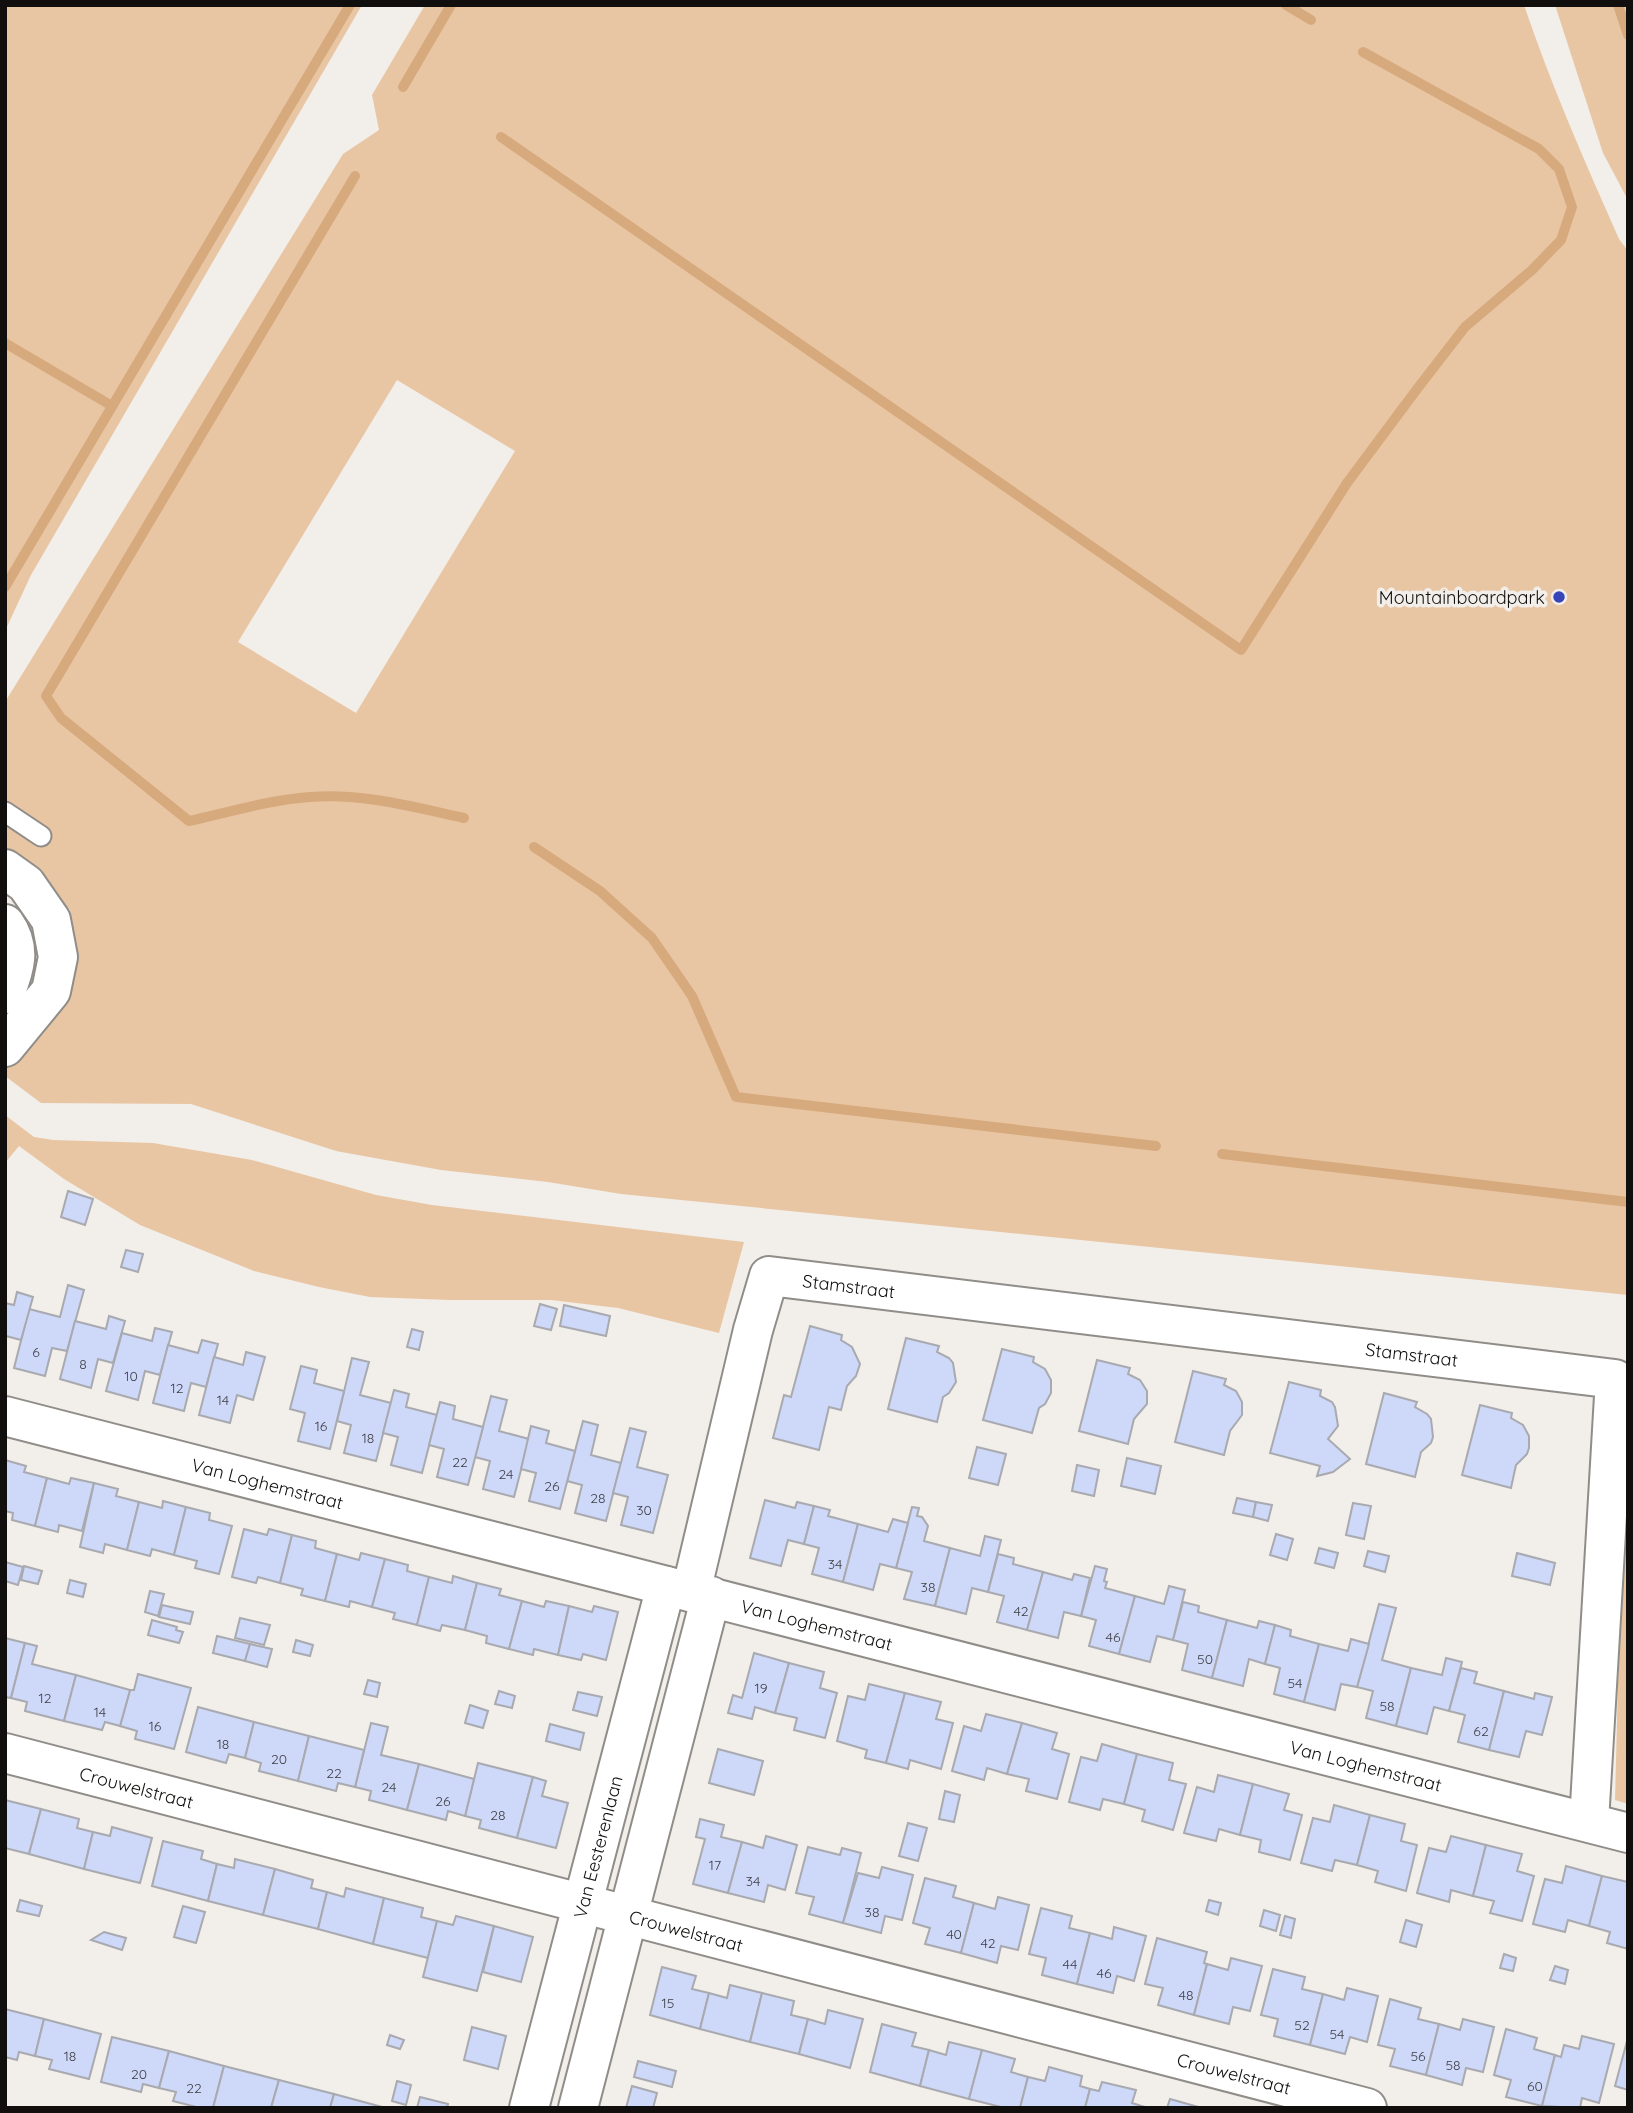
<svg xmlns="http://www.w3.org/2000/svg" width="1633" height="2113" viewBox="0 0 1633 2113" font-family="Quicksand,sans-serif">
<style>
.green{fill:#e9c6a3;fill-rule:evenodd}
.lines{fill:none;stroke-linecap:round;stroke-linejoin:round}
.stream{stroke:#d7aa7e;stroke-width:10}
.building{fill:#ced8f9;stroke:#a8aaaf;stroke-width:2}
.lane-casing{stroke:#908d89;stroke-width:23}
.street-casing{stroke:#908d89;stroke-width:42}
.secondary-casing{stroke:#908d89;stroke-width:42}
.lane{stroke:#fff;stroke-width:19}
.street{stroke:#fff;stroke-width:38}
.secondary{stroke:#fff;stroke-width:38}
.poi-dot{fill:#3844b7;stroke:#f2eeea;stroke-width:2.5}
.labels{text-anchor:middle;dominant-baseline:central;stroke-width:7;stroke-linejoin:round;paint-order:stroke}
.number-label{font-size:14px;fill:#404148}
.poi-label{font-size:18px;fill:#100f0d;stroke:#f2eeea;text-anchor:end}
.street-label{font-size:18px;fill:#100f0d;stroke:#f2eeea}
</style>
<rect width="100%" height="100%" fill="#f2eeea"/>
<g class="green">
<path d="M5,5H362L31,575L5,631Z"/>
<path d="M425,5H1524C1551,85 1585,162 1619,239L1628,251V1295L621,1194L548,1182L441,1170L336,1151L191,1104L41,1103L5,1076V1067C27,1045 73,1002 76,970C78,951 72,929 70,910L16,858L5,851V702L343,154L379,130L372,95ZM397,380L515,451L356,713L238,642Z"/>
<path d="M1555,5H1628V200L1603,153Z"/>
<path d="M5,1115L34,1137L53,1140L153,1143L252,1160L376,1195L432,1205L744,1242L719,1333L618,1308L551,1300H450L370,1297L319,1287L254,1271L140,1225L64,1179L19,1146L5,1163Z"/>
<path d="M1628,1393V1804L1615,1800L1623,1487Z"/>
</g>
<g class="lines">
<g class="stream">
<path d="M1286,5L1311,20"/>
<path d="M1618,5L1628,35"/>
<path d="M403,87L451,5"/>
<path d="M501,137L1241,650L1347,483L1417,389L1465,327L1532,270L1561,240L1572,207L1559,169L1539,149L1363,52"/>
<path d="M355,176L46,696L61,718L189,821C229,812 269,800 310,797C363,793 414,807 464,818"/>
<path d="M5,343L112,406"/>
<path d="M5,587L350,5"/>
<path d="M534,847L600,891L652,938L692,996L736,1097L1156,1146"/>
<path d="M1222,1154L1628,1202"/>
</g>
</g>
<g class="building">
<path d="M68,1191L93,1199L85,1225L61,1217Z"/>
<path d="M126,1250L143,1254L138,1272L121,1267Z"/>
<path d="M68,1285L84,1290L67,1351L52,1348L45,1376L14,1368L29,1309L60,1317Z"/>
<path d="M17,1292L33,1297L21,1340L6,1336L5,1340V1303L14,1305Z"/>
<path d="M540,1304L557,1309L551,1330L534,1326Z"/>
<path d="M564,1305L610,1316L606,1336L560,1326Z"/>
<path d="M109,1316L125,1321L113,1363L98,1359L91,1388L60,1379L75,1321L106,1329Z"/>
<path d="M810,1326L842,1335L841,1340L852,1347L860,1364L856,1376L847,1386L841,1410L829,1407L819,1450L773,1438L784,1395L791,1397Z"/>
<path d="M155,1328L172,1332L160,1375L145,1371L138,1400L106,1391L122,1333L152,1341Z"/>
<path d="M412,1329L423,1332L419,1350L407,1347Z"/>
<path d="M906,1338L939,1346L937,1352L949,1358L953,1363L956,1382L949,1393L943,1397L937,1422L888,1409Z"/>
<path d="M202,1340L218,1344L206,1387L191,1383L184,1411L153,1403L168,1345L198,1353Z"/>
<path d="M1002,1349L1034,1357L1033,1362L1045,1369L1051,1380V1393L1045,1404L1039,1408L1032,1433L983,1420Z"/>
<path d="M246,1352L265,1357L253,1400L237,1395L230,1423L199,1415L214,1357L243,1365Z"/>
<path d="M352,1358L369,1362L360,1395L391,1403L376,1461L344,1453L351,1425L337,1421Z"/>
<path d="M1097,1360L1130,1368L1128,1374L1140,1380L1147,1391V1404L1134,1419L1128,1444L1079,1431Z"/>
<path d="M301,1366L317,1370L314,1383L344,1391L330,1449L298,1441L305,1413L290,1409Z"/>
<path d="M1193,1371L1226,1379L1224,1385L1236,1391L1242,1402V1415L1230,1431L1224,1455L1175,1442Z"/>
<path d="M1289,1382L1321,1390L1320,1396L1332,1402L1335,1407L1338,1426L1328,1439L1350,1459L1333,1472L1317,1476L1320,1466L1270,1453Z"/>
<path d="M394,1390L409,1394L406,1407L437,1415L422,1473L391,1465L398,1437L383,1433Z"/>
<path d="M1384,1393L1417,1402L1415,1407L1427,1414L1431,1419L1433,1437L1431,1443L1421,1452L1415,1477L1366,1464Z"/>
<path d="M491,1396L507,1400L499,1431L529,1439L514,1497L483,1489L490,1461L475,1457Z"/>
<path d="M440,1402L455,1406L453,1419L483,1427L468,1485L437,1477L444,1449L429,1445Z"/>
<path d="M1480,1405L1512,1413L1511,1418L1523,1425L1529,1436V1448L1527,1454L1516,1465L1511,1488L1462,1475Z"/>
<path d="M583,1421L598,1425L591,1455L621,1463L606,1521L575,1513L582,1485L567,1481Z"/>
<path d="M531,1426L549,1431L546,1443L575,1451L560,1509L529,1501L536,1473L521,1469Z"/>
<path d="M630,1428L646,1432L637,1467L668,1475L653,1533L621,1525L628,1497L613,1493Z"/>
<path d="M977,1447L1006,1454L998,1485L969,1478Z"/>
<path d="M1127,1458L1161,1466L1155,1494L1121,1486Z"/>
<path d="M5,1460L26,1466L24,1472L47,1478L35,1526L12,1520L13,1513L5,1511Z"/>
<path d="M1077,1465L1099,1470L1094,1496L1072,1491Z"/>
<path d="M47,1478L69,1484L71,1478L94,1483L82,1531L59,1525L58,1532L35,1526Z"/>
<path d="M94,1483L118,1489L116,1496L139,1502L127,1550L105,1544L103,1553L80,1547Z"/>
<path d="M1237,1498L1256,1502L1253,1517L1233,1513Z"/>
<path d="M765,1500L795,1508L797,1502L814,1506L804,1544L788,1540L781,1566L750,1558Z"/>
<path d="M163,1501L186,1507L174,1555L152,1549L150,1556L127,1550L139,1502L162,1508Z"/>
<path d="M1256,1502L1272,1505L1268,1521L1253,1517Z"/>
<path d="M1353,1503L1371,1506L1364,1539L1346,1535Z"/>
<path d="M814,1506L830,1510L828,1516L858,1524L843,1582L812,1574L819,1548L804,1544Z"/>
<path d="M186,1507L210,1513L209,1520L232,1526L219,1574L195,1568L197,1561L174,1555Z"/>
<path d="M912,1507L919,1508L917,1516L922,1517L928,1526L924,1541L950,1548L935,1606L904,1599L912,1572L896,1568Z"/>
<path d="M893,1519L908,1523L896,1568L880,1564L873,1590L843,1582L858,1524L888,1532Z"/>
<path d="M244,1529L267,1535L269,1529L292,1535L280,1583L258,1577L256,1583L232,1577Z"/>
<path d="M1276,1534L1293,1539L1287,1560L1270,1555Z"/>
<path d="M292,1535L316,1541L315,1548L337,1554L325,1601L301,1595L303,1589L280,1583Z"/>
<path d="M985,1536L1001,1540L988,1592L972,1588L966,1614L935,1606L950,1548L980,1556Z"/>
<path d="M1319,1548L1338,1553L1334,1568L1315,1563Z"/>
<path d="M1368,1551L1389,1556L1385,1572L1364,1566Z"/>
<path d="M361,1553L385,1559L372,1607L350,1601L349,1607L325,1601L337,1554L359,1560Z"/>
<path d="M1517,1553L1555,1563L1550,1585L1512,1576Z"/>
<path d="M998,1554L1014,1558L1013,1564L1043,1572L1027,1630L997,1622L1004,1596L988,1592Z"/>
<path d="M385,1559L408,1565L407,1571L429,1577L417,1625L393,1619L395,1613L372,1607Z"/>
<path d="M5,1562L23,1567L18,1585L5,1581Z"/>
<path d="M24,1566L42,1571L38,1584L21,1580Z"/>
<path d="M1095,1566L1107,1569L1104,1581L1107,1582L1105,1588L1135,1596L1119,1654L1089,1646L1096,1620L1081,1616Z"/>
<path d="M1043,1572L1072,1580L1074,1574L1090,1578L1081,1616L1064,1612L1058,1638L1027,1630Z"/>
<path d="M453,1576L477,1583L465,1630L442,1625L440,1631L417,1625L429,1577L452,1583Z"/>
<path d="M70,1580L86,1584L83,1597L67,1593Z"/>
<path d="M477,1583L501,1589L499,1595L522,1601L509,1649L486,1643L487,1636L465,1630Z"/>
<path d="M1169,1586L1185,1590L1173,1640L1157,1636L1150,1662L1119,1654L1135,1596L1164,1604Z"/>
<path d="M150,1591L164,1594L158,1616L145,1612Z"/>
<path d="M522,1601L544,1607L546,1601L569,1606L558,1655L534,1649L533,1655L509,1649Z"/>
<path d="M1183,1602L1199,1606L1198,1612L1227,1620L1212,1678L1182,1670L1188,1644L1173,1640Z"/>
<path d="M1379,1604L1396,1608L1382,1660L1411,1668L1396,1726L1366,1718L1373,1691L1357,1687Z"/>
<path d="M162,1605L193,1612L190,1624L159,1617Z"/>
<path d="M569,1606L592,1612L594,1606L618,1612L606,1660L583,1654L581,1660L558,1655Z"/>
<path d="M240,1618L270,1625L264,1645L235,1638Z"/>
<path d="M152,1620L177,1627L176,1630L183,1632L179,1643L148,1635Z"/>
<path d="M1227,1620L1257,1628L1259,1621L1275,1625L1265,1664L1249,1659L1243,1686L1212,1678Z"/>
<path d="M1275,1625L1291,1630L1290,1636L1319,1644L1304,1702L1274,1694L1280,1668L1265,1664Z"/>
<path d="M217,1636L250,1644L245,1661L213,1653Z"/>
<path d="M5,1638L25,1643L11,1698L5,1697Z"/>
<path d="M1351,1639L1369,1644L1357,1687L1341,1684L1335,1710L1304,1702L1319,1644L1348,1651Z"/>
<path d="M296,1640L313,1645L310,1656L293,1652Z"/>
<path d="M25,1643L37,1646L32,1664L76,1675L64,1721L25,1711L27,1702L11,1698Z"/>
<path d="M250,1644L272,1649L267,1667L245,1661Z"/>
<path d="M754,1653L789,1663L775,1713L755,1707L752,1719L728,1713L733,1695L742,1698Z"/>
<path d="M1446,1658L1462,1662L1449,1711L1434,1707L1427,1734L1396,1726L1411,1668L1442,1675Z"/>
<path d="M789,1663L824,1672L820,1688L837,1693L825,1738L794,1730L797,1718L775,1713Z"/>
<path d="M1461,1668L1477,1672L1474,1683L1504,1691L1489,1750L1458,1742L1465,1715L1449,1711Z"/>
<path d="M138,1674L191,1688L174,1749L135,1739L137,1731L120,1726L130,1690H134Z"/>
<path d="M76,1675L130,1690L120,1726L105,1722L102,1730L64,1721Z"/>
<path d="M368,1680L380,1683L377,1697L364,1694Z"/>
<path d="M869,1684L905,1693L886,1763L865,1758L867,1750L837,1741L848,1696L865,1700Z"/>
<path d="M499,1691L515,1696L512,1708L495,1704Z"/>
<path d="M1504,1691L1534,1699L1535,1693L1552,1697L1542,1735L1526,1731L1519,1757L1489,1750Z"/>
<path d="M578,1692L602,1697L597,1716L573,1710Z"/>
<path d="M905,1693L941,1702L936,1719L953,1723L941,1769L910,1760L908,1769L886,1763Z"/>
<path d="M470,1705L488,1711L483,1728L465,1723Z"/>
<path d="M198,1707L254,1722L245,1758L229,1754L226,1763L186,1752Z"/>
<path d="M986,1714L1022,1723L1007,1774L987,1768L984,1780L952,1771L964,1726L981,1731Z"/>
<path d="M254,1722L309,1736L298,1781L259,1771L261,1763L245,1758Z"/>
<path d="M371,1723L388,1727L381,1755L419,1764L407,1810L369,1800L371,1791L355,1787Z"/>
<path d="M1022,1723L1057,1733L1052,1749L1069,1754L1057,1799L1026,1791L1029,1779L1007,1774Z"/>
<path d="M550,1724L584,1733L580,1750L546,1741Z"/>
<path d="M309,1736L364,1750L355,1787L338,1783L336,1791L298,1781Z"/>
<path d="M1102,1744L1137,1754L1124,1804L1103,1799L1100,1810L1069,1802L1081,1757L1097,1761Z"/>
<path d="M718,1749L763,1761L754,1795L709,1783Z"/>
<path d="M1137,1754L1173,1763L1169,1780L1186,1784L1173,1830L1142,1821L1145,1810L1124,1804Z"/>
<path d="M478,1763L533,1777L517,1838L479,1828L481,1820L465,1816Z"/>
<path d="M419,1764L474,1779L465,1816L448,1811L446,1820L407,1810Z"/>
<path d="M1218,1775L1253,1784L1240,1835L1219,1829L1216,1841L1184,1833L1197,1787L1214,1792Z"/>
<path d="M533,1777L546,1781L542,1796L568,1803L556,1848L517,1838Z"/>
<path d="M1253,1784L1289,1794L1284,1810L1302,1815L1290,1860L1259,1852L1261,1840L1240,1835Z"/>
<path d="M945,1791L960,1795L954,1822L939,1819Z"/>
<path d="M5,1800L41,1809L29,1854L5,1848Z"/>
<path d="M1334,1805L1370,1815L1357,1865L1335,1860L1332,1871L1301,1863L1313,1818L1330,1822Z"/>
<path d="M41,1809L79,1819L77,1828L93,1832L84,1869L29,1854Z"/>
<path d="M1370,1815L1405,1824L1401,1841L1417,1845L1406,1891L1375,1882L1378,1871L1357,1865Z"/>
<path d="M700,1819L724,1825L721,1837L742,1842L728,1893L693,1884L705,1839L696,1837Z"/>
<path d="M908,1823L927,1828L918,1861L899,1856Z"/>
<path d="M112,1827L152,1838L140,1883L84,1869L93,1832L110,1836Z"/>
<path d="M766,1836L797,1845L785,1890L768,1885L764,1902L728,1893L742,1842L763,1848Z"/>
<path d="M1451,1836L1486,1845L1473,1896L1451,1890L1449,1902L1417,1893L1429,1848L1446,1852Z"/>
<path d="M163,1841L203,1851L201,1859L217,1864L208,1901L152,1886Z"/>
<path d="M1486,1845L1522,1854L1517,1871L1534,1876L1522,1921L1490,1913L1494,1901L1473,1896Z"/>
<path d="M808,1847L840,1855L842,1848L861,1853L843,1923L809,1914L814,1897L796,1893Z"/>
<path d="M235,1859L275,1869L263,1915L208,1901L217,1864L234,1868Z"/>
<path d="M1566,1866L1602,1876L1589,1926L1568,1920L1565,1932L1533,1924L1545,1879L1562,1883Z"/>
<path d="M882,1867L913,1875L902,1920L885,1916L881,1933L843,1923L858,1873L879,1878Z"/>
<path d="M275,1869L313,1880L311,1888L327,1892L318,1929L263,1915Z"/>
<path d="M1602,1876L1628,1882V1949L1607,1943L1610,1932L1589,1926Z"/>
<path d="M925,1878L956,1886L953,1897L974,1903L961,1953L925,1944L930,1928L913,1923Z"/>
<path d="M346,1888L384,1898L373,1944L318,1929L327,1892L344,1897Z"/>
<path d="M998,1897L1029,1905L1018,1950L1001,1946L997,1963L961,1953L974,1903L995,1909Z"/>
<path d="M384,1898L423,1908L421,1917L437,1921L428,1958L373,1944Z"/>
<path d="M20,1900L42,1906L39,1916L17,1911Z"/>
<path d="M1209,1900L1221,1903L1218,1915L1206,1911Z"/>
<path d="M183,1906L205,1912L196,1943L174,1937Z"/>
<path d="M1041,1908L1072,1916L1069,1928L1090,1933L1077,1984L1042,1975L1046,1958L1029,1954Z"/>
<path d="M1264,1910L1280,1915L1276,1931L1260,1926Z"/>
<path d="M456,1916L494,1926L477,1991L423,1977L437,1921L453,1925Z"/>
<path d="M1285,1916L1295,1919L1291,1938L1280,1935Z"/>
<path d="M1406,1920L1422,1925L1416,1947L1400,1942Z"/>
<path d="M494,1926L533,1937L521,1982L483,1972Z"/>
<path d="M1114,1927L1146,1936L1134,1981L1117,1976L1113,1993L1077,1984L1090,1933L1112,1939Z"/>
<path d="M104,1932L126,1938L122,1950L91,1940Z"/>
<path d="M1157,1938L1207,1952L1204,1963L1207,1964L1194,2015L1158,2005L1163,1988L1145,1984Z"/>
<path d="M1504,1954L1516,1958L1513,1971L1500,1968Z"/>
<path d="M1231,1958L1262,1966L1250,2011L1233,2007L1229,2024L1194,2015L1207,1964L1228,1970Z"/>
<path d="M1555,1966L1568,1970L1565,1984L1550,1980Z"/>
<path d="M662,1967L696,1976L692,1989L709,1993L700,2029L650,2015Z"/>
<path d="M1273,1969L1305,1977L1302,1989L1323,1994L1310,2045L1274,2036L1278,2019L1261,2015Z"/>
<path d="M730,1985L762,1993L750,2042L700,2029L709,1993L727,1998Z"/>
<path d="M1347,1988L1378,1996L1367,2042L1350,2037L1345,2054L1310,2045L1323,1994L1344,2000Z"/>
<path d="M762,1993L794,2001L791,2015L808,2019L799,2054L750,2042Z"/>
<path d="M1390,1999L1421,2008L1418,2019L1439,2024L1426,2075L1390,2066L1395,2049L1378,2045Z"/>
<path d="M5,2009L44,2019L35,2056L19,2052L17,2060L5,2057Z"/>
<path d="M828,2010L863,2019L850,2068L799,2054L808,2019L825,2024Z"/>
<path d="M44,2019L101,2034L89,2079L49,2069L52,2060L35,2056Z"/>
<path d="M1463,2019L1494,2027L1483,2072L1466,2068L1462,2085L1426,2075L1439,2024L1460,2030Z"/>
<path d="M882,2024L916,2033L912,2046L929,2050L920,2086L870,2072Z"/>
<path d="M472,2027L506,2036L498,2069L464,2060Z"/>
<path d="M1506,2029L1537,2038L1534,2049L1555,2055L1542,2106L1506,2097L1511,2080L1494,2075Z"/>
<path d="M390,2035L404,2040L400,2049L387,2045Z"/>
<path d="M1582,2036L1614,2044L1599,2103L1582,2098L1580,2108L1542,2106L1555,2055L1561,2057L1564,2045L1579,2049Z"/>
<path d="M112,2037L169,2051L159,2088L143,2084L141,2092L101,2082Z"/>
<path d="M1627,2041H1628V2090L1615,2086Z"/>
<path d="M949,2042L982,2050L969,2099L920,2086L929,2050L946,2055Z"/>
<path d="M982,2050L1015,2059L1011,2072L1028,2077L1020,2108H1005L969,2099Z"/>
<path d="M169,2051L224,2066L213,2108H200L173,2101L176,2092L159,2088Z"/>
<path d="M638,2061L676,2071L672,2087L634,2077Z"/>
<path d="M224,2066L279,2080L271,2108H213Z"/>
<path d="M1049,2067L1082,2076L1080,2086L1090,2089L1085,2108H1020L1028,2077L1045,2081Z"/>
<path d="M279,2080L334,2094L330,2108H271Z"/>
<path d="M397,2081L411,2085L406,2105L392,2101Z"/>
<path d="M1102,2082L1136,2090L1132,2103L1148,2108H1085L1090,2089L1099,2091Z"/>
<path d="M632,2086L657,2093L653,2108H626Z"/>
<path d="M334,2094L386,2108H330Z"/>
<path d="M420,2097L448,2104L447,2108H417Z"/>
<path d="M1170,2099L1202,2108H1167Z"/>
</g>
<g class="lines">
<defs>
<path id="lane" d="M5,812L41,836"/>
<g id="street">
<path id="s1" d="M5,1416L1628,1833"/>
<path id="s2" d="M691,1592L753,1330L769,1276L1615,1379L1589,1822"/>
<path id="s3" d="M5,1753L1367,2108"/>
<path id="s4" d="M529,2108L666,1586"/>
<path d="M578,2108L711,1596"/>
</g>
<g id="secondary">
<path d="M5,869L26,884L51,920L58,957L51,991L5,1047"/>
<path d="M5,924C22,948 15,969 5,994"/>
</g>
</defs>
<use href="#lane" class="lane-casing"/>
<use href="#street" class="street-casing"/>
<use href="#secondary" class="secondary-casing"/>
<use href="#lane" class="lane"/>
<use href="#street" class="street"/>
<use href="#secondary" class="secondary"/>
</g>
<circle class="poi-dot" cx="1559" cy="597" r="7"/>
<g class="labels">
<g class="number-label">
<text x="36" y="1352">6</text>
<text x="83" y="1364">8</text>
<text x="131" y="1376">10</text>
<text x="177" y="1388">12</text>
<text x="223" y="1400">14</text>
<text x="321" y="1426">16</text>
<text x="368" y="1438">18</text>
<text x="460" y="1462">22</text>
<text x="506" y="1474">24</text>
<text x="552" y="1486">26</text>
<text x="598" y="1498">28</text>
<text x="644" y="1510">30</text>
<text x="835" y="1564">34</text>
<text x="928" y="1587">38</text>
<text x="1021" y="1611">42</text>
<text x="1113" y="1637">46</text>
<text x="1205" y="1659">50</text>
<text x="1295" y="1683">54</text>
<text x="761" y="1688">19</text>
<text x="45" y="1698">12</text>
<text x="1387" y="1706">58</text>
<text x="100" y="1712">14</text>
<text x="155" y="1726">16</text>
<text x="1481" y="1731">62</text>
<text x="223" y="1744">18</text>
<text x="279" y="1759">20</text>
<text x="334" y="1773">22</text>
<text x="389" y="1787">24</text>
<text x="443" y="1801">26</text>
<text x="498" y="1815">28</text>
<text x="715" y="1865">17</text>
<text x="753" y="1881">34</text>
<text x="872" y="1912">38</text>
<text x="954" y="1934">40</text>
<text x="988" y="1943">42</text>
<text x="1070" y="1964">44</text>
<text x="1104" y="1973">46</text>
<text x="1186" y="1995">48</text>
<text x="668" y="2003">15</text>
<text x="1302" y="2025">52</text>
<text x="1337" y="2034">54</text>
<text x="70" y="2056">18</text>
<text x="1418" y="2056">56</text>
<text x="1453" y="2065">58</text>
<text x="139" y="2074">20</text>
<text x="1535" y="2086">60</text>
<text x="194" y="2088">22</text>
</g>
<g class="poi-label">
<text x="1545" y="597">Mountainboardpark</text>
</g>
<g class="street-label">
<text stroke="none"><textPath href="#s2" startOffset="406">Stamstraat</textPath></text>
<text stroke="none"><textPath href="#s2" startOffset="973">Stamstraat</textPath></text>
<text stroke="none"><textPath href="#s1" startOffset="271">Van Loghemstraat</textPath></text>
<text stroke="none"><textPath href="#s1" startOffset="838">Van Loghemstraat</textPath></text>
<text stroke="none"><textPath href="#s1" startOffset="1405">Van Loghemstraat</textPath></text>
<text stroke="none"><textPath href="#s3" startOffset="136">Crouwelstraat</textPath></text>
<text stroke="none"><textPath href="#s4" startOffset="270">Van Eesterenlaan</textPath></text>
<text stroke="none"><textPath href="#s3" startOffset="704">Crouwelstraat</textPath></text>
<text stroke="none"><textPath href="#s3" startOffset="1270">Crouwelstraat</textPath></text>
</g>
</g>
<rect width="1633" height="2113" fill="none" stroke="#100f0d" stroke-width="14"/>
</svg>
